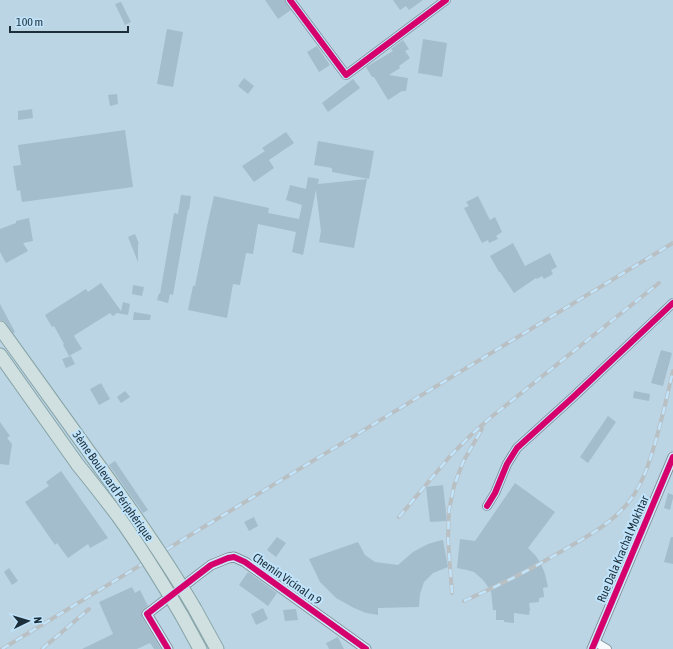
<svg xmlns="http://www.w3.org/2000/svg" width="673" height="649" viewBox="0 0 673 649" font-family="'Asap Condensed',sans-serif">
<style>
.building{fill:#a3bdcc}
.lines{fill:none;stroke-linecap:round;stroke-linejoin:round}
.minor-casing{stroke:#80939f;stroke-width:10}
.tertiary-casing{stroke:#80939f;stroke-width:11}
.trunk-casing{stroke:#86a3a7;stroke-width:15}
.minor{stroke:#f5f9fb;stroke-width:8}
.tertiary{stroke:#f5f9fb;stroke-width:9}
.trunk{stroke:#d0e0e0;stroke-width:13}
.rail-casing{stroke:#b9c0c4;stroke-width:4}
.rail{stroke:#c0e4fb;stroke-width:2.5;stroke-dasharray:8;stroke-linecap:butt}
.trunk-bridge-casing{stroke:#86a3a7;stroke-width:15;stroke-linecap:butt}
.trunk-bridge{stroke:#d0e0e0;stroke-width:13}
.cycleway-casing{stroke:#c0e4fb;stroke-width:8}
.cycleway{stroke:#d6006c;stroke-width:6}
.labels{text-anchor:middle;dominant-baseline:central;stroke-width:4;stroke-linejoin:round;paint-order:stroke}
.street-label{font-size:12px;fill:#1c2e39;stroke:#c0e4fb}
</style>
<rect width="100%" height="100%" fill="#bcd5e4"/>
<g class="building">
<path d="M265,0H285L286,3L291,10L278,19Z"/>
<path d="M393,0H423L409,10L406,6L400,10Z"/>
<path d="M121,2L131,22L125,25L115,4Z"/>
<path d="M167,29L183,32L173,87L157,84Z"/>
<path d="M423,39L447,43L442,77L418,73Z"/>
<path d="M403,40L409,49L405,51L410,58L399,66L400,68L389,75L408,78L406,91H402L388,100L374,77H372L366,67L393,51L391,49Z"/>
<path d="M317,46L330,65L319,72L307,52Z"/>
<path d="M244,78L254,86L248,94L238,86Z"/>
<path d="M353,79L360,88L328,112L322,103Z"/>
<path d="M117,94L118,104L110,106L108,95Z"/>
<path d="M32,109L33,118L18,120V111Z"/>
<path d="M125,130L133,187L22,202L20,190L17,191L13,166L21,165L18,145Z"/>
<path d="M286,132L294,143L269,160L274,168L254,182L242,166L265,151L262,148Z"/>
<path d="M318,141L374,151L369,179L332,172V168L314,165Z"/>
<path d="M308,177L319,179L318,184L367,179L354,248L319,242L321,231L316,190L303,255L292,252L296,232L258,224L253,254L246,253L240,285L233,284L227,318L188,310L193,286H195L208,222L214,196L269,208L268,213L299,219L302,205L286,200L290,185L306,189Z"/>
<path d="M181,195L191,196L189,210H188L173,295L170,294L168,303L157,300L159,293L160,294L174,213L178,214Z"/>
<path d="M478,196L490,220L495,217L502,232L496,236L498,239L489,243L488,240L482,243L464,208L469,206L466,202Z"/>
<path d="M29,218L33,241L23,243L28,251L6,263L0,252V229L16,223V221Z"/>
<path d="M135,234L139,244H138V262L128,237Z"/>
<path d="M513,243L525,266L550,253L557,267L551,270L553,274L544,279L542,276L537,279L536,278L514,293L500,272H499L490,256Z"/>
<path d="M101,283L121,311L123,302L130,304L128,315L117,313L113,316L110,313L75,335L74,336L82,349L69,356L63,345L64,344L54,326L52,327L45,315L86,289L88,292Z"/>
<path d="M133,285L144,287L142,296L132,294Z"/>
<path d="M0,304L15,332L13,333L6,323L4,321L0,320Z"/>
<path d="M134,312L151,315L150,320H133Z"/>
<path d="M661,350L672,353L663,386L651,383Z"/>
<path d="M71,356L75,364L66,368L62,359Z"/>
<path d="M101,383L110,399L99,405L90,389Z"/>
<path d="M125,391L130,397L121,403L117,397Z"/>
<path d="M634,391L650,394L649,401L633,398Z"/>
<path d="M608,416L616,422L588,463L580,457Z"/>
<path d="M0,422L10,436L7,438L12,444L9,465L0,464Z"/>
<path d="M115,461L148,510L143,513L109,465Z"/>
<path d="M61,471L108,538L90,548L88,544L68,558L57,543L55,545L25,502L49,486L46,482Z"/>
<path d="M515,483L555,512L528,548L536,556L541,564L545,574L548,587L543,588L544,597L539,598V602L529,603L530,609L529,615L514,613V623L504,622V620H496V610H493L491,591L483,580L474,572L467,570L457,568L460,539L475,541Z"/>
<path d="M443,485L447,521L430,522L426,487Z"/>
<path d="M668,493L673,495V498L670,510L664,508Z"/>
<path d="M254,517L258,526L249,531L244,522Z"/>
<path d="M277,537L286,543L276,557L267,550Z"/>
<path d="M671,537H673V564L664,562Z"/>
<path d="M443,540L448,567L433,573L424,582L420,594L419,607L378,608V615L366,613L354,608L336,598L320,582L309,559L358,542L365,555L375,562L398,565L413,552L428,544L438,541Z"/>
<path d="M9,568L18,581L12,585L4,572Z"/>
<path d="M248,572L277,593L268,606L239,585Z"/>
<path d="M132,587L135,593L140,590L148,606L142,611V617L161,649H154L150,643L137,649H82L113,634L99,602Z"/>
<path d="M263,608L268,619L256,625L251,614Z"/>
<path d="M296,609L298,620L285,621L283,610Z"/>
<path d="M338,637L344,649H329L326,643Z"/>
</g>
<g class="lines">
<defs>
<g id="minor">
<path d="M290,0L346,75L446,0"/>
<path d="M487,506L495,493L507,464L517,448L571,399L673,303"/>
<path d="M595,642L607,649"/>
</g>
<g id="tertiary">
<path d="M168,649L147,614L211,565L228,558L234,557L245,562L366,649"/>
<path d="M592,649L673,457"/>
</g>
<g id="trunk">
<path d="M0,328L92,456"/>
<path d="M0,355L78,465"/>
<path d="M195,609L217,649"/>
<path d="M182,616L200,649"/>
</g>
</defs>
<use href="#minor" class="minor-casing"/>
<use href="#tertiary" class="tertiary-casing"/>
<use href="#trunk" class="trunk-casing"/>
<use href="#minor" class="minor"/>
<use href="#tertiary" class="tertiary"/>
<use href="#trunk" class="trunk"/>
<defs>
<g id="rail">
<path d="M399,517L451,455L472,434L490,418L659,283"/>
<path d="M452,593L448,539L449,510L454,486L463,462L482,429"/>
<path d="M464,601C498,586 530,570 562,551C588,536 619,520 635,493C642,482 647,469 651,456C660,429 666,400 673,371"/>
<path d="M2,649L673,243"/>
<path d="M42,649L89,609"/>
</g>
</defs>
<use href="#rail" class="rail-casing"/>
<use href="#rail" class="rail"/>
<defs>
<g id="trunk-bridge">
<path d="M92,456C128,505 164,556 195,609"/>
<path d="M78,465C92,482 105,499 118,516C141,548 162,582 182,616"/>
</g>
</defs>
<use href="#trunk-bridge" class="trunk-bridge-casing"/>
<use href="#trunk-bridge" class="trunk-bridge"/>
<defs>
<g id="cycleway">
<path d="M290,0L346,75L446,0"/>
<path d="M487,506L495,493L507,464L517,448L571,399L673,303"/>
<path d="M168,649L147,614L211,565L228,558L234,557L245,562L366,649"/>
<path d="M592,649L673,457"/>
</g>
</defs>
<use href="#cycleway" class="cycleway-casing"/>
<use href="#cycleway" class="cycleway"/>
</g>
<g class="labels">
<g class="street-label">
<text transform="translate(113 486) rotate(55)">3ème Boulevard Périphérique</text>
<text transform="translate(623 549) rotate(-67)">Rue Dala Krachal Mokhtar</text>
<text transform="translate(287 579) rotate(35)">Chemin Vicinal n 9</text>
</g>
</g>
<g transform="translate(28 621) rotate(85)" stroke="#c0e4fb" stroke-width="3" paint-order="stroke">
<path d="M0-3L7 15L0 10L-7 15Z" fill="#1c2e39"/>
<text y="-6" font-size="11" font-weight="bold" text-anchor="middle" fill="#1c2e39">N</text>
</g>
<path d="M10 26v6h118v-6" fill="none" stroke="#1c2e39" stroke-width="2"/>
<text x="16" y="26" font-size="12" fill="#1c2e39" stroke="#c0e4fb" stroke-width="3" paint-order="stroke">100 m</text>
</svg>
